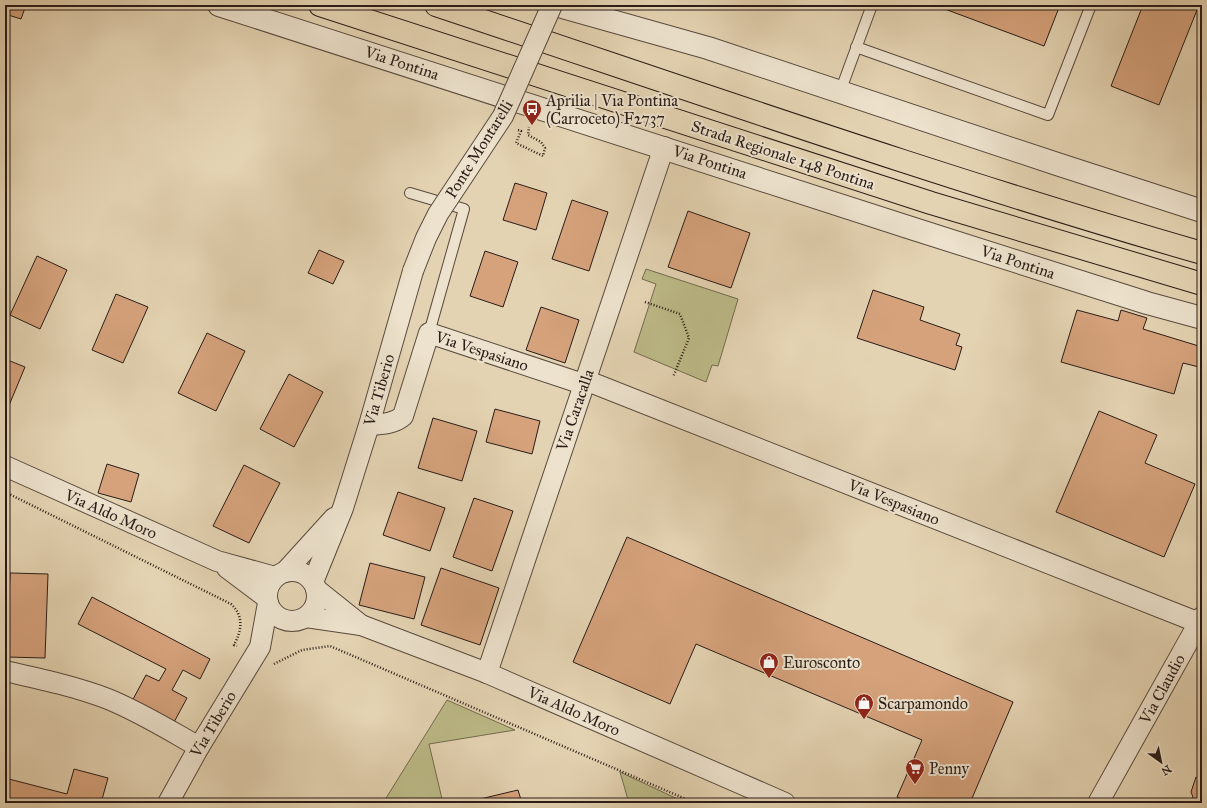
<svg xmlns="http://www.w3.org/2000/svg" width="1207" height="808" viewBox="0 0 1207 808" font-family="'IM FELL Great Primer',serif">
<style>
.green{fill:#bcba87;stroke:#726b4f}
.building{fill:#d5a27c;stroke:#291c17}
.lines{fill:none;stroke-linecap:round;stroke-linejoin:round}
.service-casing{stroke:#584a3e;stroke-width:12}
.minor-casing{stroke:#584a3e;stroke-width:22}
.tertiary-casing{stroke:#584a3e;stroke-width:24}
.trunk-casing{stroke:#291c17;stroke-width:24}
.path{stroke:#291c17;stroke-width:2.5;stroke-dasharray:1 2;stroke-linecap:butt}
.service{stroke:#ede2cd;stroke-width:10}
.minor{stroke:#ede2cd;stroke-width:20}
.tertiary{stroke:#ede2cd;stroke-width:22}
.trunk{stroke:#e4d3b2;stroke-width:22}
.minor-bridge-casing{stroke:#584a3e;stroke-width:22;stroke-linecap:butt}
.minor-bridge{stroke:#ede2cd;stroke-width:20}
.labels{text-anchor:middle;dominant-baseline:central;stroke-width:4;stroke-linejoin:round;paint-order:stroke}
.street-label{font-size:16px;fill:#291c17;stroke:#ede2cd}
.poi-label{font-size:16px;fill:#291c17;stroke:#ede2cd;text-anchor:start}
</style>
<rect width="100%" height="100%" fill="#e4d3b2"/>
<filter id="stains"><feTurbulence type="fractalNoise" baseFrequency=".005" numOctaves="4"/><feColorMatrix values="0 0 0 0 .2 0 0 0 0 .09 0 0 0 0 .02 0 0 0 .5 -.17"/></filter>
<radialGradient id="worn" r=".72"><stop offset=".6" stop-color="#630" stop-opacity="0"/><stop offset="1" stop-color="#630" stop-opacity=".3"/></radialGradient>
<g class="green">
<path d="M646,269L738,299L718,366L712,365L706,382L634,352L656,284L642,279Z"/>
<path d="M447,700L515,730L429,744L443,803H383Z"/>
<path d="M620,772L686,803H629Z"/>
</g>
<g class="building">
<path d="M5,5H26L21,19L5,14Z"/>
<path d="M934,5H1060L1044,46Z"/>
<path d="M1143,5H1199L1159,105L1111,86Z"/>
<path d="M515,183L547,193L536,230L503,220Z"/>
<path d="M572,200L608,212L589,271L552,259Z"/>
<path d="M688,211L750,233L731,288L668,267Z"/>
<path d="M319,250L344,261L333,284L308,273Z"/>
<path d="M485,251L518,262L503,307L470,296Z"/>
<path d="M37,256L67,270L40,329L10,315Z"/>
<path d="M873,290L924,307L920,320L960,334L956,345L962,347L955,370L857,338Z"/>
<path d="M116,294L148,307L123,363L92,350Z"/>
<path d="M541,307L579,320L565,363L526,350Z"/>
<path d="M1077,310L1118,321L1121,310L1147,318L1143,329L1202,347V356L1199,367L1183,363L1174,394L1061,362Z"/>
<path d="M207,333L245,351L216,411L178,393Z"/>
<path d="M5,359L25,367L5,415Z"/>
<path d="M289,374L323,392L294,447L260,429Z"/>
<path d="M495,409L540,421L532,454L486,442Z"/>
<path d="M1099,411L1157,435L1145,463L1195,484L1164,557L1056,512Z"/>
<path d="M433,418L477,431L462,481L418,468Z"/>
<path d="M107,464L139,474L131,502L98,493Z"/>
<path d="M244,465L280,483L249,543L213,526Z"/>
<path d="M398,492L445,508L430,551L383,535Z"/>
<path d="M474,498L513,511L492,571L453,557Z"/>
<path d="M627,537L1013,702L970,803H911L897,797L922,740L696,644L670,704L573,662Z"/>
<path d="M370,563L425,577L414,619L359,605Z"/>
<path d="M441,568L499,588L480,645L421,625Z"/>
<path d="M10,573L48,574L45,658L7,657Z"/>
<path d="M92,597L210,659L200,679L183,670L172,690L187,698L173,724L131,703L146,675L159,681L166,669L78,624Z"/>
<path d="M74,769L108,778L101,803H5V778L67,794Z"/>
<path d="M1196,777L1202,779V803H1190L1193,797L1191,792Z"/>
<path d="M518,790L522,803H481L480,799Z"/>
</g>
<g class="lines">
<defs>
<g id="service">
<path d="M856,47L1048,115L1091,5"/>
<path d="M840,92L872,5"/>
<path d="M410,193L464,209L429,333"/>
</g>
<g id="minor">
<path d="M585,380L1202,624"/>
<path d="M369,425C381,424 394,424 403,416L429,333L583,384"/>
<path d="M5,466L217,561L275,577"/>
<path d="M227,568L267,598"/>
<circle cx="292" cy="596" r="25"/>
<path d="M285,572L334,518"/>
<path d="M313,582L343,508L369,425L413,271"/>
<path d="M316,589L361,625"/>
<path d="M306,617L361,625L487,673L785,803"/>
<path d="M5,671C40,679 74,686 108,699C140,712 169,730 199,747"/>
<path d="M487,673L664,147"/>
<path d="M168,803L199,747L260,647L268,603"/>
<path d="M1098,803L1202,617"/>
</g>
<g id="tertiary">
<path d="M219,5L914,229L1147,303L1202,318"/>
<path d="M555,5L708,48L1057,164L1202,211"/>
</g>
<g id="trunk">
<path d="M320,5L931,203L1202,284"/>
<path d="M436,5C691,90 944,179 1202,253"/>
</g>
</defs>
<use href="#service" class="service-casing"/>
<use href="#minor" class="minor-casing"/>
<use href="#tertiary" class="tertiary-casing"/>
<use href="#trunk" class="trunk-casing"/>
<g class="path">
<path d="M518,130L521,131L516,143L543,156L545,148L541,142L528,135L529,127"/>
<path d="M645,302L680,314L689,338L673,377"/>
<path d="M5,492L231,604C244,616 242,630 234,645L237,646"/>
<path d="M274,664L302,650L330,646L695,803"/>
</g>
<use href="#service" class="service"/>
<use href="#minor" class="minor"/>
<use href="#tertiary" class="tertiary"/>
<use href="#trunk" class="trunk"/>
<defs>
<path id="minor-bridge" d="M413,271L426,238L438,214L503,116L552,5"/>
</defs>
<use href="#minor-bridge" class="minor-bridge-casing"/>
<use href="#minor-bridge" class="minor-bridge"/>
</g>
<defs>
<symbol id="bus-pin" viewBox="-11 -11 22 30"><path d="M0 17L-7.5 6A9.5 9.5 0 1 1 7.5 6Z" fill="#8f2418" stroke="#ede2cd"/><path d="M-5-6H5V4H4V6H2V4H-2V6H-4V4H-5ZM-3.5-4V0h7V-4ZM-3.5 1.2v1.5H-2V1.2ZM2 1.2v1.5H3.5V1.2Z" fill="#fff"/></symbol>
<symbol id="shop-pin" viewBox="-11 -11 22 30"><path d="M0 17L-7.5 6A9.5 9.5 0 1 1 7.5 6Z" fill="#8f2418" stroke="#ede2cd"/><path d="M-5-2.5h2.3a2.7 3.5 0 0 1 5.4 0H5L5.5 6h-11ZM-1.5-2.5h3a1.5 2.3 0 0 0-3 0Z" fill="#fff"/></symbol>
<symbol id="supermarket-pin" viewBox="-11 -11 22 30"><path d="M0 17L-7.5 6A9.5 9.5 0 1 1 7.5 6Z" fill="#8f2418" stroke="#ede2cd"/><path d="M-6-5.5h2.5l.6 2H6L4.5 2H-2.5L-4.4-4H-6ZM-1.5 3.2a1.3 1.3 0 1 0 .1 0ZM3 3.2a1.3 1.3 0 1 0 .1 0Z" fill="#fff"/></symbol>
</defs>
<g fill-rule="evenodd">
<use href="#bus-pin" x="521" y="98" width="22" height="30"/>
<use href="#shop-pin" x="758" y="651" width="22" height="30"/>
<use href="#shop-pin" x="853" y="692" width="22" height="30"/>
<use href="#supermarket-pin" x="904" y="757" width="22" height="30"/>
</g>
<g class="labels">
<g class="street-label">
<text transform="translate(402 63) rotate(18)">Via Pontina</text>
<text transform="translate(479 149) rotate(-58)">Ponte Montarelli</text>
<text transform="translate(783 155) rotate(18)">Strada Regionale 148 Pontina</text>
<text transform="translate(710 162) rotate(18)">Via Pontina</text>
<text transform="translate(1018 262) rotate(18)">Via Pontina</text>
<text transform="translate(482 351) rotate(18)">Via Vespasiano</text>
<text transform="translate(379 390) rotate(-74)">Via Tiberio</text>
<text transform="translate(575 410) rotate(-71)">Via Caracalla</text>
<text transform="translate(894 502) rotate(22)">Via Vespasiano</text>
<text transform="translate(111 514) rotate(24)">Via Aldo Moro</text>
<text transform="translate(1162 689) rotate(-61)">Via Claudio</text>
<text transform="translate(574 711) rotate(24)">Via Aldo Moro</text>
<text transform="translate(213 724) rotate(-59)">Via Tiberio</text>
</g>
<g class="poi-label">
<text x="546" y="100">Aprilia | Via Pontina<tspan x="546" dy="18">(Carroceto) F2737</tspan></text>
<text x="783" y="662">Eurosconto</text>
<text x="878" y="703">Scarpamondo</text>
<text x="929" y="768">Penny</text>
</g>
</g>
<rect width="1207" height="808" fill="none" stroke="#e4d3b2" stroke-width="20"/>
<rect x="6" y="6" width="1195" height="796" fill="none" stroke="#291c17" stroke-width="2"/>
<rect x="10" y="10" width="1187" height="788" fill="none" stroke="#291c17"/>
<g transform="translate(1161 762) rotate(147)" stroke="#ede2cd" stroke-width="3" paint-order="stroke">
<path d="M0-3L7 15L0 10L-7 15Z" fill="#291c17"/>
<text y="-6" font-size="11" font-weight="bold" text-anchor="middle" fill="#291c17">N</text>
</g>
<rect width="100%" height="100%" filter="url(#stains)"/>
<rect width="100%" height="100%" fill="url(#worn)"/>
</svg>
